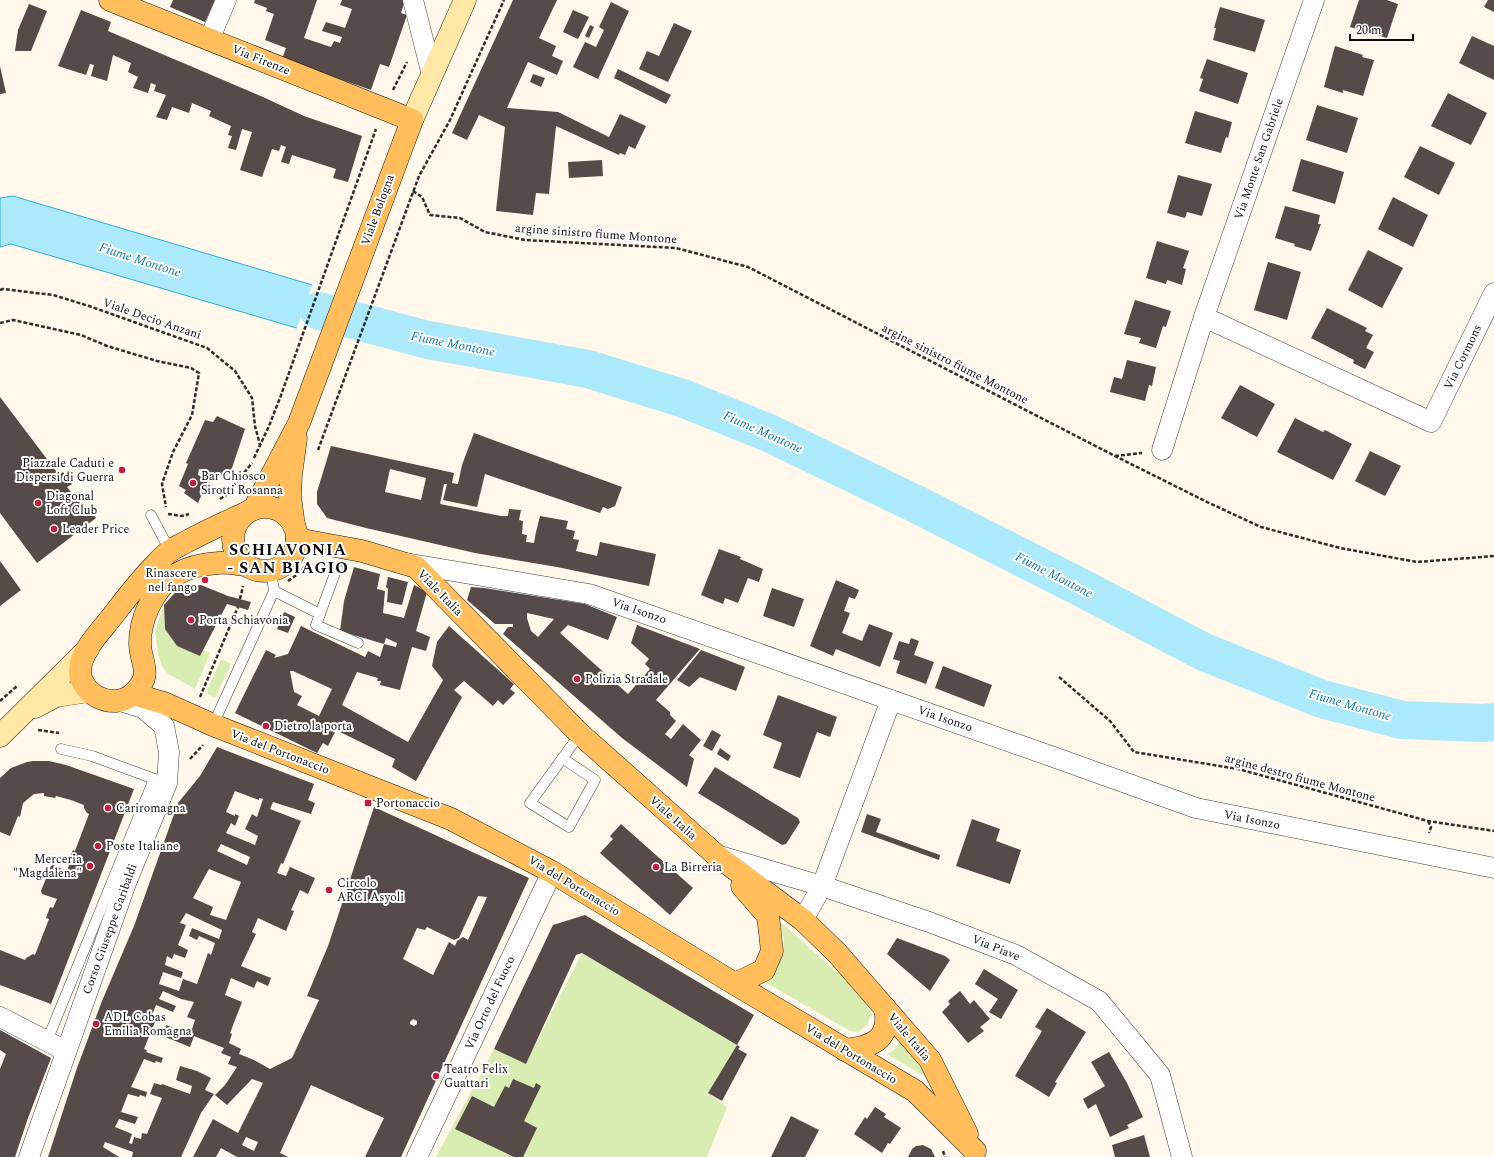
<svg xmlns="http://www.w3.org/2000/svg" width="1494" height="1157" viewBox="0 0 1494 1157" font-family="Spectral,serif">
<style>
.green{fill:#d9ecb2}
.water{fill:#ace9fa;stroke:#2eaed7}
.pier{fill:#fff8eb}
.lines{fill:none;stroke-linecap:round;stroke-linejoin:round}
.river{stroke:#ace9fa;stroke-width:38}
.building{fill:#564b48;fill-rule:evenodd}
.lane-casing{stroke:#3f3f3f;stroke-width:11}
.street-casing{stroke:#3f3f3f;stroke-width:21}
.secondary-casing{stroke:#2e2e2e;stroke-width:23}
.primary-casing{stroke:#1d1d1d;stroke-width:23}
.path{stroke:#2e2e2e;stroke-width:2.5;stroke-dasharray:4 2;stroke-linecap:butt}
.lane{stroke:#fff;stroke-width:10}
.street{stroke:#fff;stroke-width:20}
.secondary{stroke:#ffe7a6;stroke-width:22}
.primary{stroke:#ffbe5b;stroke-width:22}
.poi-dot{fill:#c61b3e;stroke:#fff;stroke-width:1.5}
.labels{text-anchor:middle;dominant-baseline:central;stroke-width:4;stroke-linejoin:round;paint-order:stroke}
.street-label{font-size:12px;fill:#0c0c0c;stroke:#fff}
.poi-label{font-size:12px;fill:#0c0c0c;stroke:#fff;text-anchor:start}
.water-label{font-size:13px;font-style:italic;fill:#0d7ba6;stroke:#fff}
.district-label{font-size:16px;font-weight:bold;letter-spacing:1px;fill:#0c0c0c;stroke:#fff}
</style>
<rect width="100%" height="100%" fill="#fff8eb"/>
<g class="green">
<path d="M164,605L165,629L177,646L200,656L203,650L210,653L195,689L167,673L162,666L158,654L155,630Z"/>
<path d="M221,659L231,664L215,698L206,693Z"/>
<path d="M774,916L843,978L863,999L871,1014L867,1025L858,1032L850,1031L763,981C770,970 783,956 784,943C785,934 779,924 774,916Z"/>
<path d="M582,953L737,1045L708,1093L727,1107L707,1157H436L494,1049L526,1063Z"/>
<path d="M900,1041L928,1078L887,1054C894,1052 896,1047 900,1041Z"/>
</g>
<path class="water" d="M13,196L376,304L361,347L11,244L0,247V198Z"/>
<path class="pier" d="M313,283L377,303L361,349L296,330Z"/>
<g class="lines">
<path class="river" d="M319,311L428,340L588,369L682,398L769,433L916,504L1078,586L1204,652L1322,699L1402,720L1483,723L1494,722"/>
</g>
<g class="building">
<path d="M173,0H215L205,22L170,7Z"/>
<path d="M255,0H317L304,38L331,47L334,41L340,43L342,37L322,31L326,22L345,28L352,9L340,5L342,0H405L401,13L407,15L389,67L380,64L371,90L282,59L286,48L265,40L274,14L266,11L267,8L254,3Z"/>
<path d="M513,0H557L539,38L556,46L552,56L563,61L557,75L528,62L507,108L558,112L609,137L620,114L646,126L635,149L629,146L625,155L620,153L619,155L556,126L549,194L536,193L533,215L496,211L505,127L479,115L467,140L452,133Z"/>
<path d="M1359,0H1387L1398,4L1387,38L1350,27Z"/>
<path d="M1488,0H1494V12L1484,7Z"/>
<path d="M611,2L629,11L598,79L573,67L585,42L596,47L604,30L599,27Z"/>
<path d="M29,4L47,11L31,51H15L18,30Z"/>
<path d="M1220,7L1265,20L1255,52L1213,40L1216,28H1214Z"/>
<path d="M81,10L111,22L108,31L263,97L304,116L362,136L348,182L333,178L336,169L292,155L289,164L281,162L286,147L281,145L279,151L272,149L262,177L240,170L252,132L242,129L236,150L228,148L232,136L228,135L231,126L209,116L211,111L192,103L189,113L172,107L167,120L156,117L166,95L154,91L156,85L151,83L148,93L133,88L138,77L128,72L131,63L113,55L107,81L91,76L94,65L90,64L86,75L58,66Z"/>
<path d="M573,10L589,17L578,39L563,32Z"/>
<path d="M674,23L692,31L668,82L639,69L647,51L659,56Z"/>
<path d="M590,25L594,27L589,38L585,36Z"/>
<path d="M1472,36L1494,46V80L1459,63Z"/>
<path d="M1335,46L1363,55L1362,57L1374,60L1363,96L1343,90V93L1324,87Z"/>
<path d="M1207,59L1248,73L1238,104L1199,91L1203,79L1200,78Z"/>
<path d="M0,66L6,93L0,94Z"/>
<path d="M618,69L671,95L666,104L614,78Z"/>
<path d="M533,74L545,78L541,87L530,82Z"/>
<path d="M1448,93L1487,113L1471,145L1431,126Z"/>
<path d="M1317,105L1358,118L1347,153L1306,140Z"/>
<path d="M1195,111L1232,122L1228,138L1226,137L1221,153L1185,143Z"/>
<path d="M1420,146L1455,163L1439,195L1404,177Z"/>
<path d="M1301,159L1344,172L1335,204L1292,191Z"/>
<path d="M602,160L603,176L569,178L568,162Z"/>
<path d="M1178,175L1212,184L1202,216L1187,212L1185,218L1167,213Z"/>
<path d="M1393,197L1428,215L1413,247L1378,229Z"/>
<path d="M1285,206L1320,215L1318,224H1321L1311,251L1294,246L1295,244L1275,238Z"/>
<path d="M1157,241L1189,251L1183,268L1186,269L1182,285L1167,280L1166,284L1146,278Z"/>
<path d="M1368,250L1403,268L1382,308L1348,290Z"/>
<path d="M1268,262L1301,272L1287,320L1254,310Z"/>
<path d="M1135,300L1171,311L1166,327L1163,326L1156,348L1139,343L1141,338L1124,334Z"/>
<path d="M1327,308L1367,328L1365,331L1373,335L1366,348L1374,352L1365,369L1353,363L1354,360L1311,338Z"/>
<path d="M1127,360L1156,367L1152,386L1149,385L1145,401L1110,392L1114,377L1122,379Z"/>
<path d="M1240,385L1275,404L1257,437L1221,418Z"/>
<path d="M0,397L59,475L63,472L72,484L67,487L84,508L87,506L96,518L37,563L0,513Z"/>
<path d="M217,416L245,429L232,468L227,474L218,476L199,469L198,475L208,480L198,503L184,493L186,490L179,486L188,464L186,463L205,420L213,422Z"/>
<path d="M1295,418L1323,432L1325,430L1352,444L1333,480L1277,452Z"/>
<path d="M474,433L622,487L615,506L608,509L603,507L600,513L485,474L477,507L443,500L447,484H444L440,504L501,516H508L509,509L521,510L519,520L523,521L522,534L527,535L526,542L534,543L536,532L540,516L568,521L566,529L575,531L573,539L579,540L576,551L597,556L600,542L656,554L649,586L557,567L475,553L366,528L327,518L317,504V492L331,446L454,473L452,483L458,484L462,465ZM390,469L426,478L421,500L385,492Z"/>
<path d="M1370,451L1401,466L1385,496L1355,481Z"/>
<path d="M719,549L741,557L740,559L763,569L759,582L748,578L738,603L725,598L723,604L701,595Z"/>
<path d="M0,561L21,590L0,606Z"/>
<path d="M354,567L380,574L377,589L385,591L383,613L404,618L414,585L427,592L416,631L430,637L426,651L412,647L400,690L380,685L381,681H377L378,678L357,672L342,705L408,742L443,680L432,666L437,642L449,626L514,684L510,689L515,693L503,705L498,700L493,706L464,681L454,690L462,697L416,781L392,767L395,759L336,730L328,746L323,743L317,753L235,713L266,650L276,655L274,658L288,654L301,626L365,657L368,651L380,657L384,644L396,647L397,643L386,638L384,644L340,631L344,601ZM290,671H293L332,689L319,716L297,705L302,696L294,692Z"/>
<path d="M388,577L408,582L402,605L387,602L388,589L386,587Z"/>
<path d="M836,580L859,590L855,599L849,597L844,611L850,613L842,633L862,641L869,624L893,633L880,667L836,649L833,656L810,646Z"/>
<path d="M201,585L228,596L251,602L248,610L227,604L200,656L177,646L165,629L164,605L179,588Z"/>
<path d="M471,587L484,588L585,604L617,617L608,640L568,625L560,633L628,694L650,669L645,664L649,659L631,643L637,625L700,649L656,700L670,712V715L676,721L665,734L671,739L683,724L701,740L689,755L694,759L687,787L622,738L503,634L508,627H513V624H495L467,600ZM527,613L554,619L538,637L531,631L527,618Z"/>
<path d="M772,588L804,599L794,627L763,616Z"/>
<path d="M284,612L295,617L288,633L277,629Z"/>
<path d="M911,638L919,641L914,655L934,662L926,684L896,673L900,661L893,659L899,641L909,644Z"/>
<path d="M701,650L745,667L736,691L700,677L689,687L677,680Z"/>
<path d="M943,666L992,685L984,707L935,688Z"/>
<path d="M778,695L837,717L830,737L817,732L800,778L773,768L782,743L763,735Z"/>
<path d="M712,730L721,735L712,751L703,746Z"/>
<path d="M217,747L314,784L308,800L315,803L311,814L273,802L270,809L301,821L283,864L281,863L277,873L286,876L290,867L315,878L308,894L300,890L291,910L294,911L286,931L258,918L252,932L256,934L241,966L271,978L268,986L257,981L254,988L231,978L225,995L242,1002L230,1033L232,1034L229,1043L241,1049L239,1054L254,1060L270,1069L292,1058L319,1000L307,996L328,946L374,807L529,878L401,1157H365L384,1118L311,1085L280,1153L288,1157H237L221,1148L216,1157H193L213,1119L238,1133L263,1083L252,1079L227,1105L215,1095L225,1085L237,1067L228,1064L231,1057L221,1053L224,1048L194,1036L190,1047L163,1036L166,1025L190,1035L195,1020L187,1017L194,1002L181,999L163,991L159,999L176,1006L173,1012L156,1005L150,1020L155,1022L144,1049L147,1050L146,1052L163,1058L161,1063L156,1061L155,1063L144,1059L131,1087L147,1092L146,1097L140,1095L139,1097L128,1094L121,1112L138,1117L135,1124L119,1119L115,1127L132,1134L129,1143L132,1144L134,1137L141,1139L142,1133L147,1134L162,1098L150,1094L154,1083L161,1085L162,1084L190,1094L192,1086L176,1080L180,1066L197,1071L211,1078L205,1090L214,1094L201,1113L181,1157H132L133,1152L105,1142L103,1147L119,1157H48L77,1068L102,1001L134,926L178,803L200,776ZM235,791L259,800V798L263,799L257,817L252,814L245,829L258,836L255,845L226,833L231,823L235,826L239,816L235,814V816L226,812ZM221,844L250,857L247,865L217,851ZM209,869L241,882L226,920L210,915L213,907L193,898ZM478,896L487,897L468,940L463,937L457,941L455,946L449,942L433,975L403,959L417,928L425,930L427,927L454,940L459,938ZM186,913L222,930L219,939L192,928L189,936L197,940L199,936L215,943L211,955L208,953L197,984L183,979L179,991L159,984L163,972L181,978L183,972L165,965L167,956L172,959L174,954L185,958L188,950L178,945L186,925L180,923ZM413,1019L417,1021V1024L414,1026L410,1024V1022ZM246,1137L258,1142L254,1151L242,1145Z"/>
<path d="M720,748L731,756L728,761L717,754Z"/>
<path d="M33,761H49L66,765L134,789L51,1004L0,985V950L25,960L26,958L33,954L35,955L49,919L46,918L50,907L53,908L57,899L42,894L41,891L51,866L53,865L67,871L70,862L68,861L73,850L75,851L89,814L87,813L84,808V805L71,800L56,796L55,798L44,796V793L34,794L23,803L20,817L18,816L10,836L0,832V778L11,768L27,762Z"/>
<path d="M715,767L798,818L800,822L786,844L782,845L698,793Z"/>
<path d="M867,814L881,819L876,832L940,855L939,860L861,832Z"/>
<path d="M972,819L1000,829L996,841L1021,850L1010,884L956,866Z"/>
<path d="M621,824L693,888L670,915L600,853L613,839L610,836Z"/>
<path d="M585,915L754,1015L737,1045L740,1047L738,1049L747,1054L722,1101L708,1093L737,1045L582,953L576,955L526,1064L494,1049L553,925Z"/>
<path d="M897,938L945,956L950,960L930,991L887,954Z"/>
<path d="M984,969L1018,990L1001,1019L989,1012L998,999L975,984Z"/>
<path d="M960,991L970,1004L974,1000L990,1019L980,1027L984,1031L968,1043L942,1012L950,1004L948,1001Z"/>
<path d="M1047,1008L1086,1032L1055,1082L1057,1083L1049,1097L1015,1076L1042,1031L1035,1027Z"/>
<path d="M0,1030L51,1058L28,1118L15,1157H0V1069L6,1054L0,1050Z"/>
<path d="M1109,1052L1127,1083L1143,1117L1127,1125L1129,1128L1110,1137L1096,1104L1088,1109L1083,1099L1105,1086L1091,1062Z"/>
<path d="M513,1079L534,1088L536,1083L541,1086L524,1121L537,1128L523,1157H514L455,1129L472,1096L494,1107L505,1086L509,1088Z"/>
<path d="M875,1107L886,1114L884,1117L901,1128L890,1144L888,1143L882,1153L854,1134L865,1117L867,1119Z"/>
<path d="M791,1116L819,1130L805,1157H771Z"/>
<path d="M1144,1135L1150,1157H1115L1112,1145Z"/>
<path d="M923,1145L931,1149L935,1157H908L912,1149L916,1146Z"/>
</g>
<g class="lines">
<defs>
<g id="lane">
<path d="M151,515L170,551"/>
<path d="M274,591L320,614L337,568"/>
<path d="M320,614L316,625L358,643"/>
<path d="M213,725L274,591L271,571"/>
<path d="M61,749L92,756L160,781"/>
<path d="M562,758L595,780L569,827L530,803L580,734"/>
<path d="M47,1041L154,779"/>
</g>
<g id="street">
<path d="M413,0L432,75"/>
<path d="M1314,0L1204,317L1431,422L1494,293"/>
<path d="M209,40L226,0"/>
<path d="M1162,450L1204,317"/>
<path d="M405,563L589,594L1059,759L1196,808L1494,868"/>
<path d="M720,856L822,886L929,922L1016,955L1099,1001L1160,1075L1182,1157"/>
<path d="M803,920L822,886L891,700"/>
<path d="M0,1017L66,1051"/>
<path d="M29,1157L126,883L167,783L169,752L164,726L143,708L120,701"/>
<path d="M417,1157L552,872"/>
</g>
<g id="secondary">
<path d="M412,120L465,0"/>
<path d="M35,707L56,696L89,691"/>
<path d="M0,736L88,649"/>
</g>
<g id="primary">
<path d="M110,0L412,120L299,423L254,509"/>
<circle cx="265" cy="539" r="32"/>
<path d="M294,526L290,496L291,475L296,438"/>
<path d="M297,539L362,551L416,567L580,734L716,855L803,920L837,953L930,1060L967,1134"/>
<path d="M245,565C236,564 226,562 218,563C185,565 162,577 148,608C143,619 140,630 140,643C140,663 154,674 134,693C114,713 74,693 81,664C85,646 103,629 114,614C128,596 141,579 157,563C161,559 165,554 170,551C175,547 181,545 186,542C206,531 226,522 246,513"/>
<path d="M133,694L164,703L213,725L451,819L552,872L735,984L915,1091L975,1151"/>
<path d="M735,984L764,970L772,951L768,916L742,886"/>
<path d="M845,1050C872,1047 891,1040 885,1008"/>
</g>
</defs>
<use href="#lane" class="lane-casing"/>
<use href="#street" class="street-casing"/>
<use href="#secondary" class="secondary-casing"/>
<use href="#primary" class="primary-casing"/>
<g class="path">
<path d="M393,90L407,62"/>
<path d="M413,191L422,197L430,215L460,218L485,232L525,240L676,248L748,267L1115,456L1209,503L1261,527L1340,548L1417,562L1494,556"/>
<path d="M0,290L3,289L53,295L89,306L207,348L235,371L252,398L255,426L260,445"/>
<path d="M0,323L13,320L81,335L107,346L157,361L191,368L199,373L192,415L173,452L162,484L166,507"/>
<path d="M318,450L419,176L450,120L504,0"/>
<path d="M1115,456L1142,453"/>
<path d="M254,458L269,426L280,398L376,129"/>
<path d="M220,499L226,495L252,463"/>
<path d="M168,514L182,516L189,514"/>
<path d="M288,581L302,571L306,562"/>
<path d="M240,599L243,586"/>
<path d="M1059,677L1110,721L1134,752L1238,769L1428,821L1494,831"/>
<path d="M200,697L238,607"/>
<path d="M0,701L17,686"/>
<path d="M38,730L59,733"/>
<path d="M190,759L203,745"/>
<path d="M1428,821L1431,827L1429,833"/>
<path d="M943,1151L945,1157"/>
</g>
<use href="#lane" class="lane"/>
<use href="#street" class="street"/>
<use href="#secondary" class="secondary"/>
<use href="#primary" class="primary"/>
</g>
<g class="poi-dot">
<circle cx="122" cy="470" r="4"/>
<circle cx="193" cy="483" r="4"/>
<circle cx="38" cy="503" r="4"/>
<circle cx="54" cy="529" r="4"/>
<circle cx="205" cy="580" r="4"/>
<circle cx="191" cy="620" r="4"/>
<circle cx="577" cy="679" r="4"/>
<circle cx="266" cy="726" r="4"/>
<rect x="364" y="799" width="8" height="8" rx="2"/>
<circle cx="108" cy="808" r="4"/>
<circle cx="98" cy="846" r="4"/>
<circle cx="90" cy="866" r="4"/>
<circle cx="656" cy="867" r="4"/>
<circle cx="329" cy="890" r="4"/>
<circle cx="96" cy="1024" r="4"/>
<circle cx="436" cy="1076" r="4"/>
</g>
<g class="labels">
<g class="street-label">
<text transform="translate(261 60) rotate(22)">Via Firenze</text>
<text transform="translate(1259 159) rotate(-71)">Via Monte San Gabriele</text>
<text transform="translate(378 210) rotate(-70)">Viale Bologna</text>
<text transform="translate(596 234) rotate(4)">argine sinistro fiume Montone</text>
<text transform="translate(152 319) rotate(19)">Viale Decio Anzani</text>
<text transform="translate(1463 357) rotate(-64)">Via Cormons</text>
<text transform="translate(955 364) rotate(27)">argine sinistro fiume Montone</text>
<text transform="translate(440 593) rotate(46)">Viale Italia</text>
<text transform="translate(639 611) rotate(19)">Via Isonzo</text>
<text transform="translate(945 719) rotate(19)">Via Isonzo</text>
<text transform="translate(280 752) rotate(21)">Via del Portonaccio</text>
<text transform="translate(1300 778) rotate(15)">argine destro fiume Montone</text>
<text transform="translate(673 818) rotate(42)">Viale Italia</text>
<text transform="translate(1252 820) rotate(11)">Via Isonzo</text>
<text transform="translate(574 886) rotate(31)">Via del Portonaccio</text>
<text transform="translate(110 929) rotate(-70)">Corso Giuseppe Garibaldi</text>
<text transform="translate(996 948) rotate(22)">Via Piave</text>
<text transform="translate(490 1003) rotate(-65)">Via Orto del Fuoco</text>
<text transform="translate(909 1037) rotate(50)">Viale Italia</text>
<text transform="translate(851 1054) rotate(31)">Via del Portonaccio</text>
</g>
<g class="poi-label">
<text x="114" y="463" text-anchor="end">Piazzale Caduti e<tspan x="114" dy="14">Dispersi di Guerra</tspan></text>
<text x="201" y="476">Bar Chiosco<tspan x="201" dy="14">Sirotti Rosanna</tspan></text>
<text x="46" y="496">Diagonal<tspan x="46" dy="14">Loft Club</tspan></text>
<text x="62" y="529">Leader Price</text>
<text x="197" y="573" text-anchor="end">Rinascere<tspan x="197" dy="14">nel fango</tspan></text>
<text x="199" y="620">Porta Schiavonia</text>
<text x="585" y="679">Polizia Stradale</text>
<text x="274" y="726">Dietro la porta</text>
<text x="376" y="803">Portonaccio</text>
<text x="116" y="808">Cariromagna</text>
<text x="106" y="846">Poste Italiane</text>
<text x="82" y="859" text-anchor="end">Merceria<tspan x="82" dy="14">"Magdalena"</tspan></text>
<text x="664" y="867">La Birreria</text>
<text x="337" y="883">Circolo<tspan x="337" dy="14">ARCI Asyoli</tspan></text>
<text x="104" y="1017">ADL Cobas<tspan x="104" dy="14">Emilia Romagna</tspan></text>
<text x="444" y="1069">Teatro Felix<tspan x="444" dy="14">Guattari</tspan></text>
</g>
<g class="water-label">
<text transform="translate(140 260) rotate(18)">Fiume Montone</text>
<text transform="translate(453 344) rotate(11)">Fiume Montone</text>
<text transform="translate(763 432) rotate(24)">Fiume Montone</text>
<text transform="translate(1054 575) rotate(27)">Fiume Montone</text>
<text transform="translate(1350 705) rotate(16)">Fiume Montone</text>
</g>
<g class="district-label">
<text x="288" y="550">SCHIAVONIA<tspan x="288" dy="18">- SAN BIAGIO</tspan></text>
</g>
</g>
<path d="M1350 34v6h63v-6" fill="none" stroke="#0c0c0c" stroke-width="2"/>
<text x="1356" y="34" font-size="12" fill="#0c0c0c" stroke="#ffffff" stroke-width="3" paint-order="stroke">20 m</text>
</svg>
